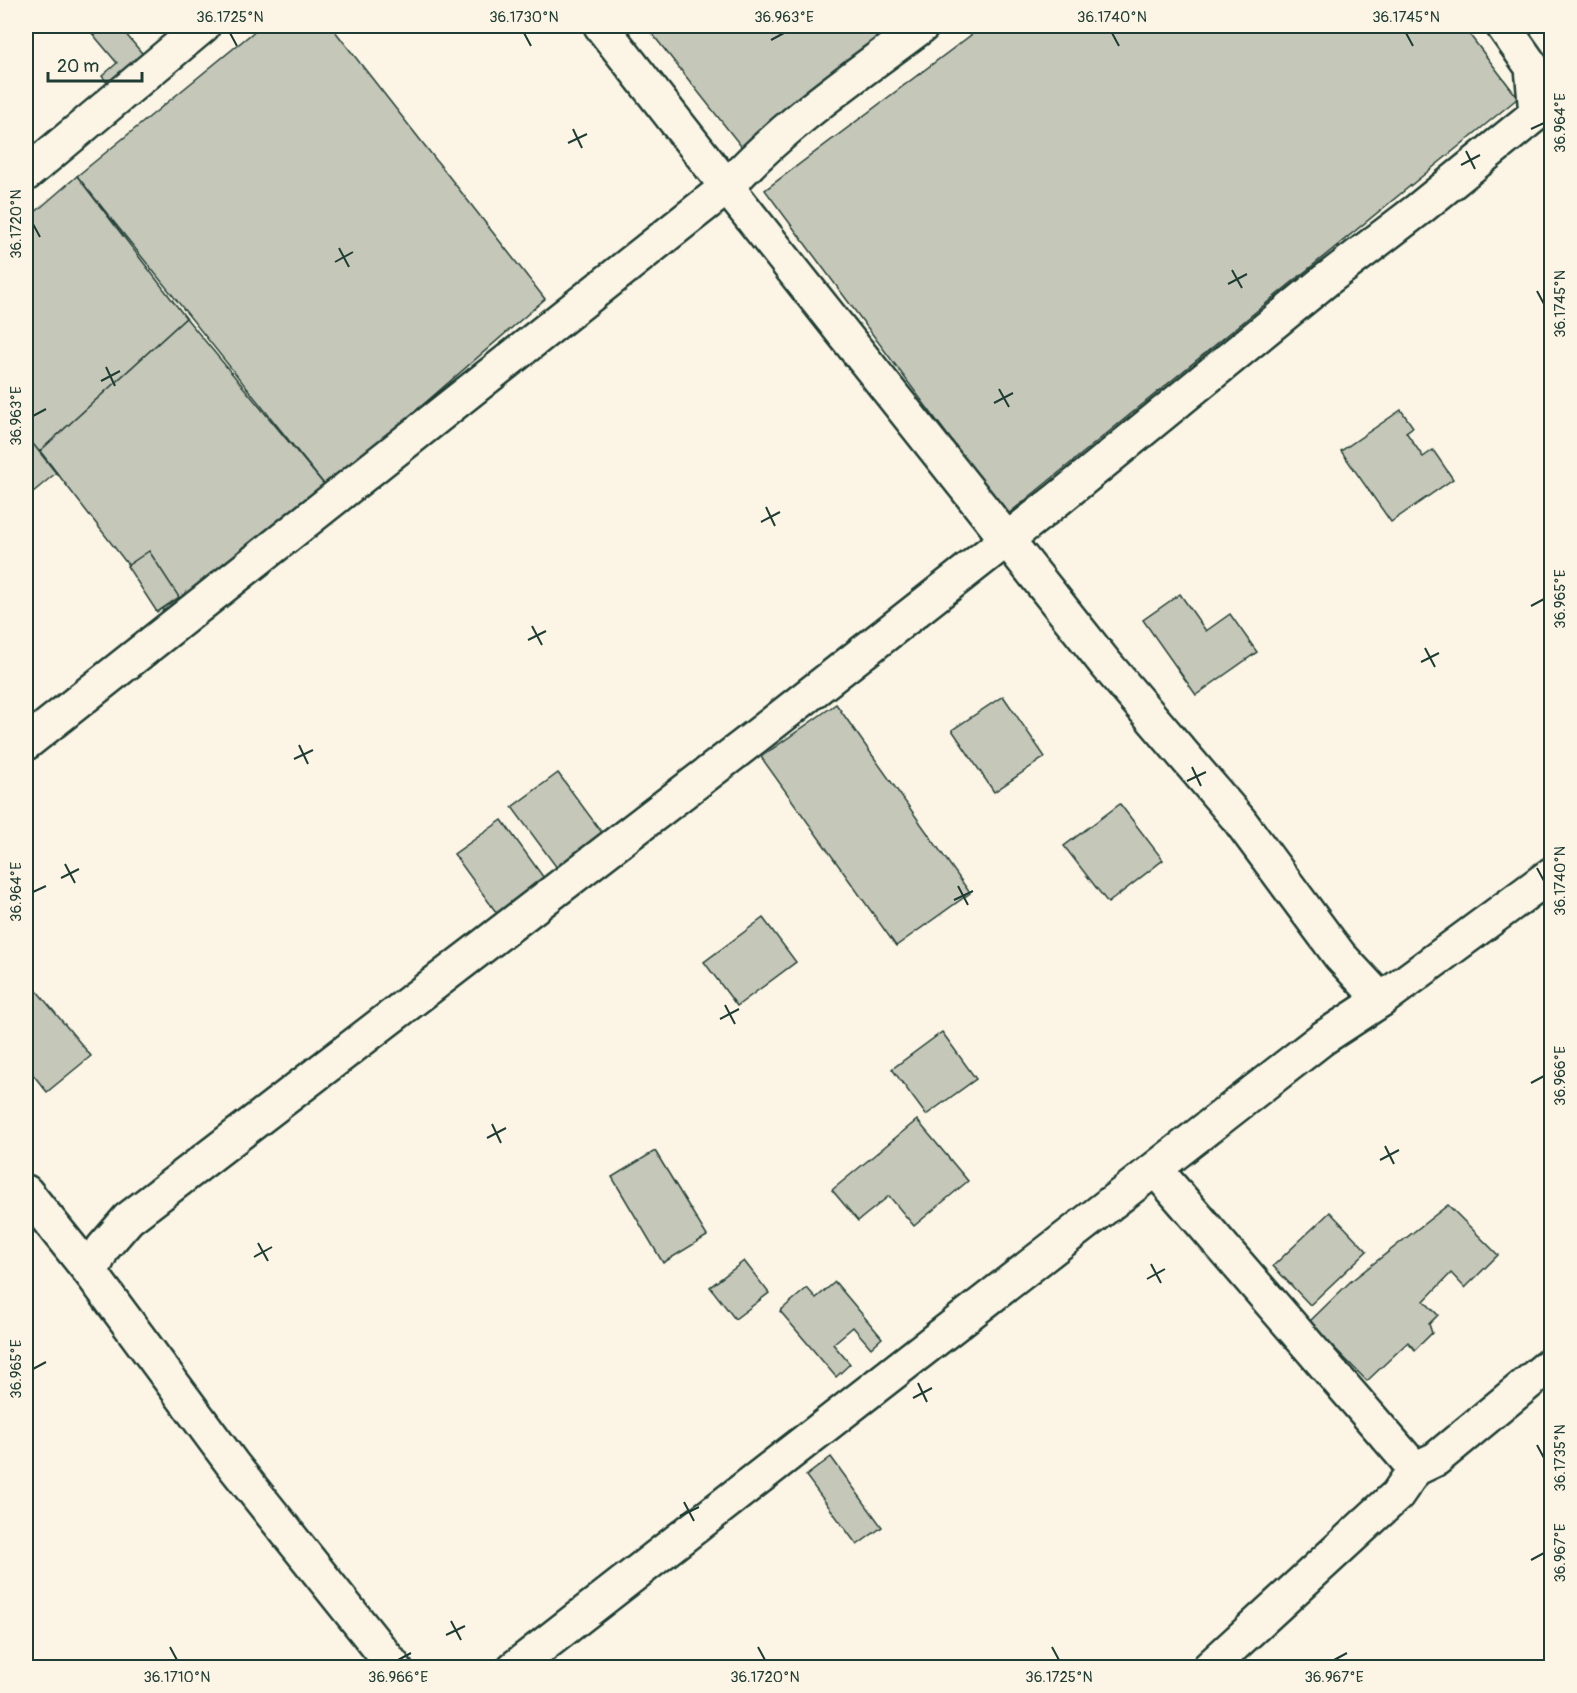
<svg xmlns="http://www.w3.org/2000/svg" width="1577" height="1693" viewBox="0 0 1577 1693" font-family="Pangolin,sans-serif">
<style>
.building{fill:#c5c7b9;stroke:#1f3d34;stroke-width:1.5}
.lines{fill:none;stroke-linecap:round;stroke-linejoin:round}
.minor-casing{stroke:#1f3d34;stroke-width:38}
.minor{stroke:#fcf5e5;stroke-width:33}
.ticks{fill:none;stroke:#1f3d34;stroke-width:2}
.neatline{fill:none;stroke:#1f3d34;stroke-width:2}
.ticks-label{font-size:15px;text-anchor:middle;fill:#1f3d34}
</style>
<rect width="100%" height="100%" fill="#fcf5e5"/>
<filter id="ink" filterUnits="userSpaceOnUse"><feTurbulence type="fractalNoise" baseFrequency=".0167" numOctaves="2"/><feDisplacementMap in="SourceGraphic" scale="12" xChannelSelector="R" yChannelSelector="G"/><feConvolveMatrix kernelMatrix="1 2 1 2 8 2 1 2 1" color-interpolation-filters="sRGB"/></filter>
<g filter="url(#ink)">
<g class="building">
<path d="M86,26H119L147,59L111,88L102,76L117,63Z"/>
<path d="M261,26H331L545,299L327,488L77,176Z"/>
<path d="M646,26H897L752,160Z"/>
<path d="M983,26H1463L1518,98L1007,515L765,190Z"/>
<path d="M77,176L186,318L29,461L26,456V220Z"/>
<path d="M186,318L327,488L166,614L40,451Z"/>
<path d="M1401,410L1413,427L1406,432L1423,457L1433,450L1453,479L1391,522L1341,451Z"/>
<path d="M26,435L56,473L26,498Z"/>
<path d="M149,551L179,597L157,612L127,566Z"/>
<path d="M1180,594L1206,631L1230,614L1257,652L1196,695L1143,620Z"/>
<path d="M1003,696L1045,757L994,792L952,730Z"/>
<path d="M836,704L970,893L896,946L761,757Z"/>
<path d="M558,773L606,838L560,872L512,807Z"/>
<path d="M1120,804L1163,860L1108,903L1064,846Z"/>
<path d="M502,820L549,885L501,919L454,854Z"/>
<path d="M763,918L796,962L737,1006L704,962Z"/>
<path d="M32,985L91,1056L47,1092L26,1066V990Z"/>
<path d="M942,1032L976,1079L926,1115L892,1069Z"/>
<path d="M917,1120L968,1181L914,1226L889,1196L858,1221L832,1190Z"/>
<path d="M655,1151L707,1236L663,1263L612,1177Z"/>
<path d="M1448,1205L1498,1255L1465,1288L1451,1273L1424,1301L1438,1315L1429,1324L1432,1333L1415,1350L1408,1342L1367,1381L1309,1322L1350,1282Z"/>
<path d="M1330,1212L1367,1251L1310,1305L1273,1266Z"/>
<path d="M744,1261L769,1293L735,1319L710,1287Z"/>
<path d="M835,1282L882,1338L871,1348L853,1327L833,1344L850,1364L836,1377L780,1311L807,1288L816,1298Z"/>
<path d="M831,1457L882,1527L857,1545L806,1476Z"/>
</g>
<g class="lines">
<defs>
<g id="minor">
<path d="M26,174L203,26"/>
<path d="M26,743L727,187L601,26"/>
<path d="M1381,1000L1552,874"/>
<path d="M1156,1170L1415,1469L1397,1495L1209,1668"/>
<path d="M26,1192L91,1273L233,1465L395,1668"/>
<path d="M91,1273L103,1248L128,1219L759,734L1057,500L1326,280L1419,209L1536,114L1532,67L1503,26"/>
<path d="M1415,1469L1436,1459L1552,1363"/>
<path d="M514,1668L1323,1038L1381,1000L1340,956L1240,821L1105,663L727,187C784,124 854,77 922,26"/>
</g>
</defs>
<use href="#minor" class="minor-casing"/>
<use href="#minor" class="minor"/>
</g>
</g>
<path class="ticks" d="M230,33L237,46M524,33L531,46M1112,33L1119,46M1406,33L1413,46M771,40L784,33M573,129L582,148M1531,129L1544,123M568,143L587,134M1466,151L1475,169M1461,165L1480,155M33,224L40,237M339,248L349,267M335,262L353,252M1232,270L1242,288M1228,284L1247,274M1537,291L1544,304M106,367L115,386M101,381L120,371M999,389L1009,407M994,403L1013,393M33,416L46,409M766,507L775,526M761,522L780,512M1531,606L1544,599M532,626L542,645M528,640L546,631M1425,648L1435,667M1421,662L1439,653M299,745L308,764M294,759L313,750M1192,767L1201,786M1187,781L1206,772M65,864L75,883M1537,868L1544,881M61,878L79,869M958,886L968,905M33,892L46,886M954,900L973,891M725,1005L735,1024M720,1019L739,1009M1531,1083L1544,1076M492,1124L501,1143M487,1138L506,1128M1385,1146L1394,1164M1380,1160L1399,1150M258,1243L268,1261M254,1257L272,1247M1151,1264L1161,1283M1147,1279L1165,1269M33,1369L46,1362M918,1383L927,1402M913,1398L932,1388M1537,1445L1544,1458M684,1502L694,1521M680,1516L699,1507M1531,1560L1544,1553M451,1621L461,1640M446,1635L465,1626M170,1647L177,1660M758,1647L765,1660M1052,1647L1059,1660M398,1660L411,1653M1334,1660L1347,1653"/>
<rect width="1577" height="1693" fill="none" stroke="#fcf5e5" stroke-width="66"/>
<path d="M48 72v9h94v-9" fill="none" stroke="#1f3d34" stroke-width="3"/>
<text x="57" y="72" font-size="18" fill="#1f3d34" stroke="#fcf5e5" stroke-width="4.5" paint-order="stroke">20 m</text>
<rect x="33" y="33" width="1511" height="1627" class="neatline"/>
<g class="ticks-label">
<text x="230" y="22">36.1725°N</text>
<text x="524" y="22">36.1730°N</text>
<text x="784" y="22">36.963°E</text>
<text x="1112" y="22">36.1740°N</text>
<text x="1406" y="22">36.1745°N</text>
<text transform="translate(1560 123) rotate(-90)" y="5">36.964°E</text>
<text transform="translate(16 224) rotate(-90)" y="5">36.1720°N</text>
<text transform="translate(1560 304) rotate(-90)" y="5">36.1745°N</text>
<text transform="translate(16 416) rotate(-90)" y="5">36.963°E</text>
<text transform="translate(1560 599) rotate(-90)" y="5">36.965°E</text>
<text transform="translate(1560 881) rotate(-90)" y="5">36.1740°N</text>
<text transform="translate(16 892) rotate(-90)" y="5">36.964°E</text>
<text transform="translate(1560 1076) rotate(-90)" y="5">36.966°E</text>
<text transform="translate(16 1369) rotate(-90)" y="5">36.965°E</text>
<text transform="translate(1560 1458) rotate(-90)" y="5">36.1735°N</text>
<text transform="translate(1560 1553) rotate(-90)" y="5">36.967°E</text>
<text x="177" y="1682">36.1710°N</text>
<text x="398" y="1682">36.966°E</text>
<text x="765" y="1682">36.1720°N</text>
<text x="1059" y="1682">36.1725°N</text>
<text x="1334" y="1682">36.967°E</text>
</g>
</svg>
